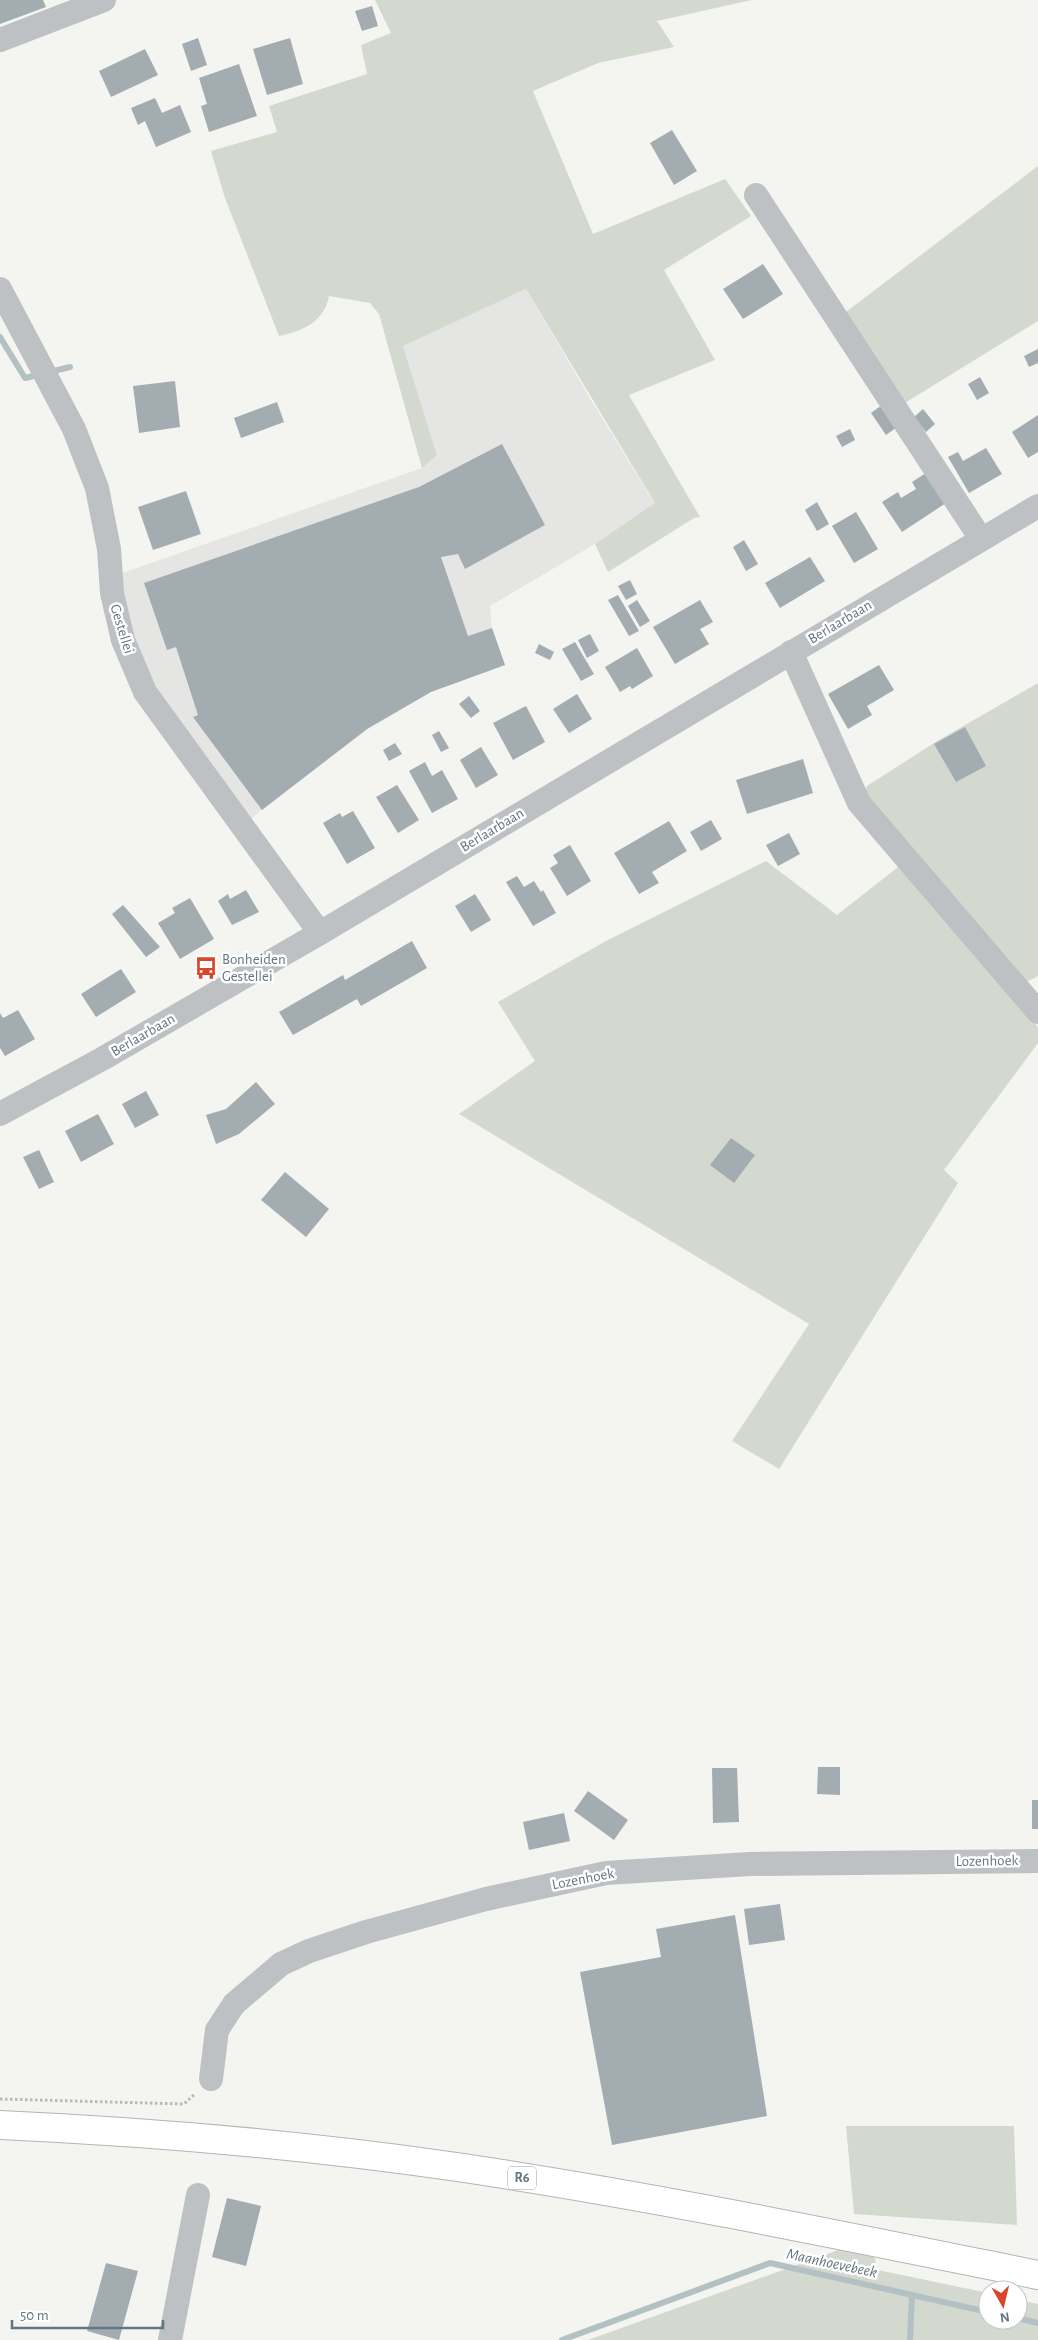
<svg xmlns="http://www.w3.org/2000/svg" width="1038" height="2340" viewBox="0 0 1038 2340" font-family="'Alegreya Sans',sans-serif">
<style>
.built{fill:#e5e5e4}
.green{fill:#d4d9d0}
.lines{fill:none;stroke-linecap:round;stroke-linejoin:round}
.stream{stroke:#b4c1c4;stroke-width:6}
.building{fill:#a3adb1}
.major-casing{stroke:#b0b5b8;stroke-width:30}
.path{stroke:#b7babc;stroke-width:3;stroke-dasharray:2.5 2.5;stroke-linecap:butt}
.minor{stroke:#bdc1c4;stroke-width:24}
.major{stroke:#fff;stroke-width:28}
.labels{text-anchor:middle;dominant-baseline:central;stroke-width:5;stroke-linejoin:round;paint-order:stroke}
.shield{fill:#fff;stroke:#929fa6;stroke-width:1}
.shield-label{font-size:14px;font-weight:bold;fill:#647680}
.street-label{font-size:15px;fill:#647680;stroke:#fff}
.poi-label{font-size:15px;fill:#647680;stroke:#fff;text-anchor:start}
.water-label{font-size:16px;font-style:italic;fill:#60777d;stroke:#fff}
</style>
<rect width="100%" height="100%" fill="#f4f4f0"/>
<path class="built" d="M526,289L588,395L655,504L595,544L490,606L492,628L505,665L431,692L368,729L262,809L243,827L145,692L111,577L422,468L437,455L403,346Z"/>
<g class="green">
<path d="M375,0H752L657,21L674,47L598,63L533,91L593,234L725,179L751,216L664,270L715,360L629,395L700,517L694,518L608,572L595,544L655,503L526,289L403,346L437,455L422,468L379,314L370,303L329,296C324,322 303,331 279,336L225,198L211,151L277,132L269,106L367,74L361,45L391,33Z"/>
<path d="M1038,166V321L900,406L842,315Z"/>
<path d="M1038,683V976L1008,992L1038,1027V1043L944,1170L958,1183L779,1469L732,1441L809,1324L459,1114L535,1061L498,1002L606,941L766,861L837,915L907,860L859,803L867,786L934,743Z"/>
<path d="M846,2126H1014L1017,2225L854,2214Z"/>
<path d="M869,2239L878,2270L988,2293V2320H1018V2300L1038,2304V2340H588Z"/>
</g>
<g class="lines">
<g class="stream">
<path d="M0,337L25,378L70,367"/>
<path d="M1018,2318L1038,2323"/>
<path d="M562,2340L770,2263L988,2312"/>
<path d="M910,2340L912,2295"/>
</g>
</g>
<g class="building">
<path d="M0,0H43L46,7L0,24Z"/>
<path d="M372,6L378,26L362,31L355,11Z"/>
<path d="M198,38L207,65L191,71L182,44Z"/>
<path d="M290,38L303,84L267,95L253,49Z"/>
<path d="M145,49L158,75L111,97L99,71Z"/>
<path d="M239,64L257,116L209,132L201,106L207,104L199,78Z"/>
<path d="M155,98L162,113L180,105L191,132L156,147L145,121L138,125L131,108Z"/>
<path d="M672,130L697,171L674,185L650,143Z"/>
<path d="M763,264L783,294L743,319L723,289Z"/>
<path d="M1038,349V363L1029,367L1024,356Z"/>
<path d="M980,377L989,393L977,400L968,384Z"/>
<path d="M175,381L180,427L139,433L133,386Z"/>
<path d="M277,402L284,422L241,438L234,418Z"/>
<path d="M882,405L897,427L886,435L871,413Z"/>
<path d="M923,409L935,424L926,432L914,417Z"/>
<path d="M1038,415V452L1028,458L1012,432Z"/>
<path d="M850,429L855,440L842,447L836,436Z"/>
<path d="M502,444L545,525L465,569L458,554L441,557L468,636L492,628L505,665L431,692L367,729L262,810L193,717L198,715L176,647L167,650L144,583L419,487Z"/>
<path d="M986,448L1002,474L969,493L948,457L958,452L963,461Z"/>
<path d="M926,473L946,503L902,532L882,502L898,492L901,498L916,489L912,482Z"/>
<path d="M186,491L201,534L153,550L138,507Z"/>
<path d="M817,502L829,524L817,531L805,510Z"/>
<path d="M856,512L878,549L854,563L832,526Z"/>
<path d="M744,540L758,564L746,571L733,547Z"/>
<path d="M810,557L825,581L780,608L765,583Z"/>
<path d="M630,580L637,594L626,600L618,586Z"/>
<path d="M618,595L639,631L629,636L608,600Z"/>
<path d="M637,600L650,621L640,627L628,606Z"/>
<path d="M700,600L713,622L700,629L709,644L675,664L653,627Z"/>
<path d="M590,634L599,651L587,658L578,640Z"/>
<path d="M575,642L594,674L581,681L562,649Z"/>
<path d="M539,644L554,652L550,660L535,653Z"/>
<path d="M637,648L653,676L632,689L630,686L620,692L605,667Z"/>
<path d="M879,665L894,690L867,706L872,715L848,729L828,694Z"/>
<path d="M577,694L592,719L569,733L553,709Z"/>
<path d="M469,696L480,711L471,718L459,704Z"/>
<path d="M526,706L545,742L513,760L493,723Z"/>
<path d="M965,727L986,766L956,782L934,744Z"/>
<path d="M439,731L449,748L441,752L432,735Z"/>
<path d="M395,743L402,754L389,761L383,750Z"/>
<path d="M481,747L498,775L476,788L460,760Z"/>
<path d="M803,759L813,793L747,814L736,780Z"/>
<path d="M425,762L432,776L442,770L458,799L432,813L409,771Z"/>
<path d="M397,785L419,820L398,833L376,797Z"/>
<path d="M353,811L375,848L347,864L323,823L340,813L342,817Z"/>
<path d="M711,820L722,839L701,851L690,832Z"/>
<path d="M669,821L687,851L652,872L659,883L639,894L614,853Z"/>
<path d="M789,833L800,854L778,866L766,845Z"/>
<path d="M570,845L591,881L567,896L550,868L558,863L553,855Z"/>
<path d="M517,876L524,887L534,881L541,892L543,890L556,913L533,926L506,882Z"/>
<path d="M246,890L259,912L232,925L218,901L228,894L230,899Z"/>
<path d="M475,894L491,920L471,932L455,906Z"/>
<path d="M190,898L214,939L180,959L158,923L175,913L172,908Z"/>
<path d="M123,905L160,947L146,957L112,914Z"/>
<path d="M412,941L427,968L361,1006L357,999L293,1035L279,1012L343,975L345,980Z"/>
<path d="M121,969L136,992L96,1017L81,994Z"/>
<path d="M18,1010L35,1039L5,1056L0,1048V1013L3,1018Z"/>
<path d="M256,1082L275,1104L239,1134L216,1144L206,1115L226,1109Z"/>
<path d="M146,1091L159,1115L135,1128L122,1104Z"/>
<path d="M98,1114L114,1144L81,1162L65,1131Z"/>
<path d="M731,1138L755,1155L734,1183L710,1165Z"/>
<path d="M39,1150L54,1182L39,1189L23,1157Z"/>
<path d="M285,1172L329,1209L306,1237L261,1200Z"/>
<path d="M818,1767H840V1795L817,1794Z"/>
<path d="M712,1768H737L739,1822L713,1823Z"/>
<path d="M588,1791L628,1820L614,1840L574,1811Z"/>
<rect x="1032" y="1800" width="6" height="29"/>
<path d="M564,1813L570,1841L529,1850L523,1822Z"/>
<path d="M780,1904L785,1940L749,1945L744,1909Z"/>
<path d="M735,1915L767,2116L612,2145L580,1972L661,1957L656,1929Z"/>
<path d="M227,2198L261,2206L246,2266L212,2257Z"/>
<path d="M106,2263L138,2271L119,2340L87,2331Z"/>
</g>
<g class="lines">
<defs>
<path id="major" d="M0,2125C153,2132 305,2145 457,2167C652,2196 845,2236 1038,2275"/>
</defs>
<use href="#major" class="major-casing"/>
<path class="path" d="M0,2099L184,2104L195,2094"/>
<g class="minor">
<path d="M0,40L104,0"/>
<path d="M756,195L981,539"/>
<path d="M0,289L74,429L97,488L109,549L112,593L123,640L145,692L320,933"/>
<path d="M791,652L859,803L1038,1012"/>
<path d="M0,1114L102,1059L320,933L1038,506"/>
<path d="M211,2079L217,2030L234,2004L281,1964L309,1951L366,1932L486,1899L606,1873L750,1864L1038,1861"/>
<path d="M170,2340L198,2195"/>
</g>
<use href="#major" class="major"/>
</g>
<defs>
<symbol id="bus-bare" viewBox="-9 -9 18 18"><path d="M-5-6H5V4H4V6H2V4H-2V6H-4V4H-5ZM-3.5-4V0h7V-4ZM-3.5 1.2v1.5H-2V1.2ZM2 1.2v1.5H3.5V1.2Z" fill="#da462a" stroke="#fff" stroke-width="2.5" paint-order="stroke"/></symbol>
</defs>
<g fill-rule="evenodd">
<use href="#bus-bare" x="190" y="952" width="32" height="32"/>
</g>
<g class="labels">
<rect class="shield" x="508" y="2166.5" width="28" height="23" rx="4"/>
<g class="shield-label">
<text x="522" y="2178">R6</text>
</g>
<g class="street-label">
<text transform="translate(840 622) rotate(-31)">Berlaarbaan</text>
<text transform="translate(122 629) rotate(73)">Gestellei</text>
<text transform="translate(492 830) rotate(-31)">Berlaarbaan</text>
<text transform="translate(143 1035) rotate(-30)">Berlaarbaan</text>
<text transform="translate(987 1861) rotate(-1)">Lozenhoek</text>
<text transform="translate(583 1879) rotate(-11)">Lozenhoek</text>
</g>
<g class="poi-label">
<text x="222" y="959">Bonheiden<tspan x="222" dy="17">Gestellei</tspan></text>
</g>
<g class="water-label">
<text transform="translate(832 2263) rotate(12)">Maanhoevebeek</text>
</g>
</g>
<g transform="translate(1003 2305) rotate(172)"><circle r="24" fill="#ffffff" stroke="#c1c8cc"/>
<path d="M0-4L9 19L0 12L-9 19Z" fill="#da462a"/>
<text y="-8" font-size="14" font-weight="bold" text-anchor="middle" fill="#647680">N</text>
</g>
<path d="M12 2320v8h151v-8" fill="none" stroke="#647680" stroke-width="2.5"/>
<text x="20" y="2320" font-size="15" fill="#647680" stroke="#ffffff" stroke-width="4" paint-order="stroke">50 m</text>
</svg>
